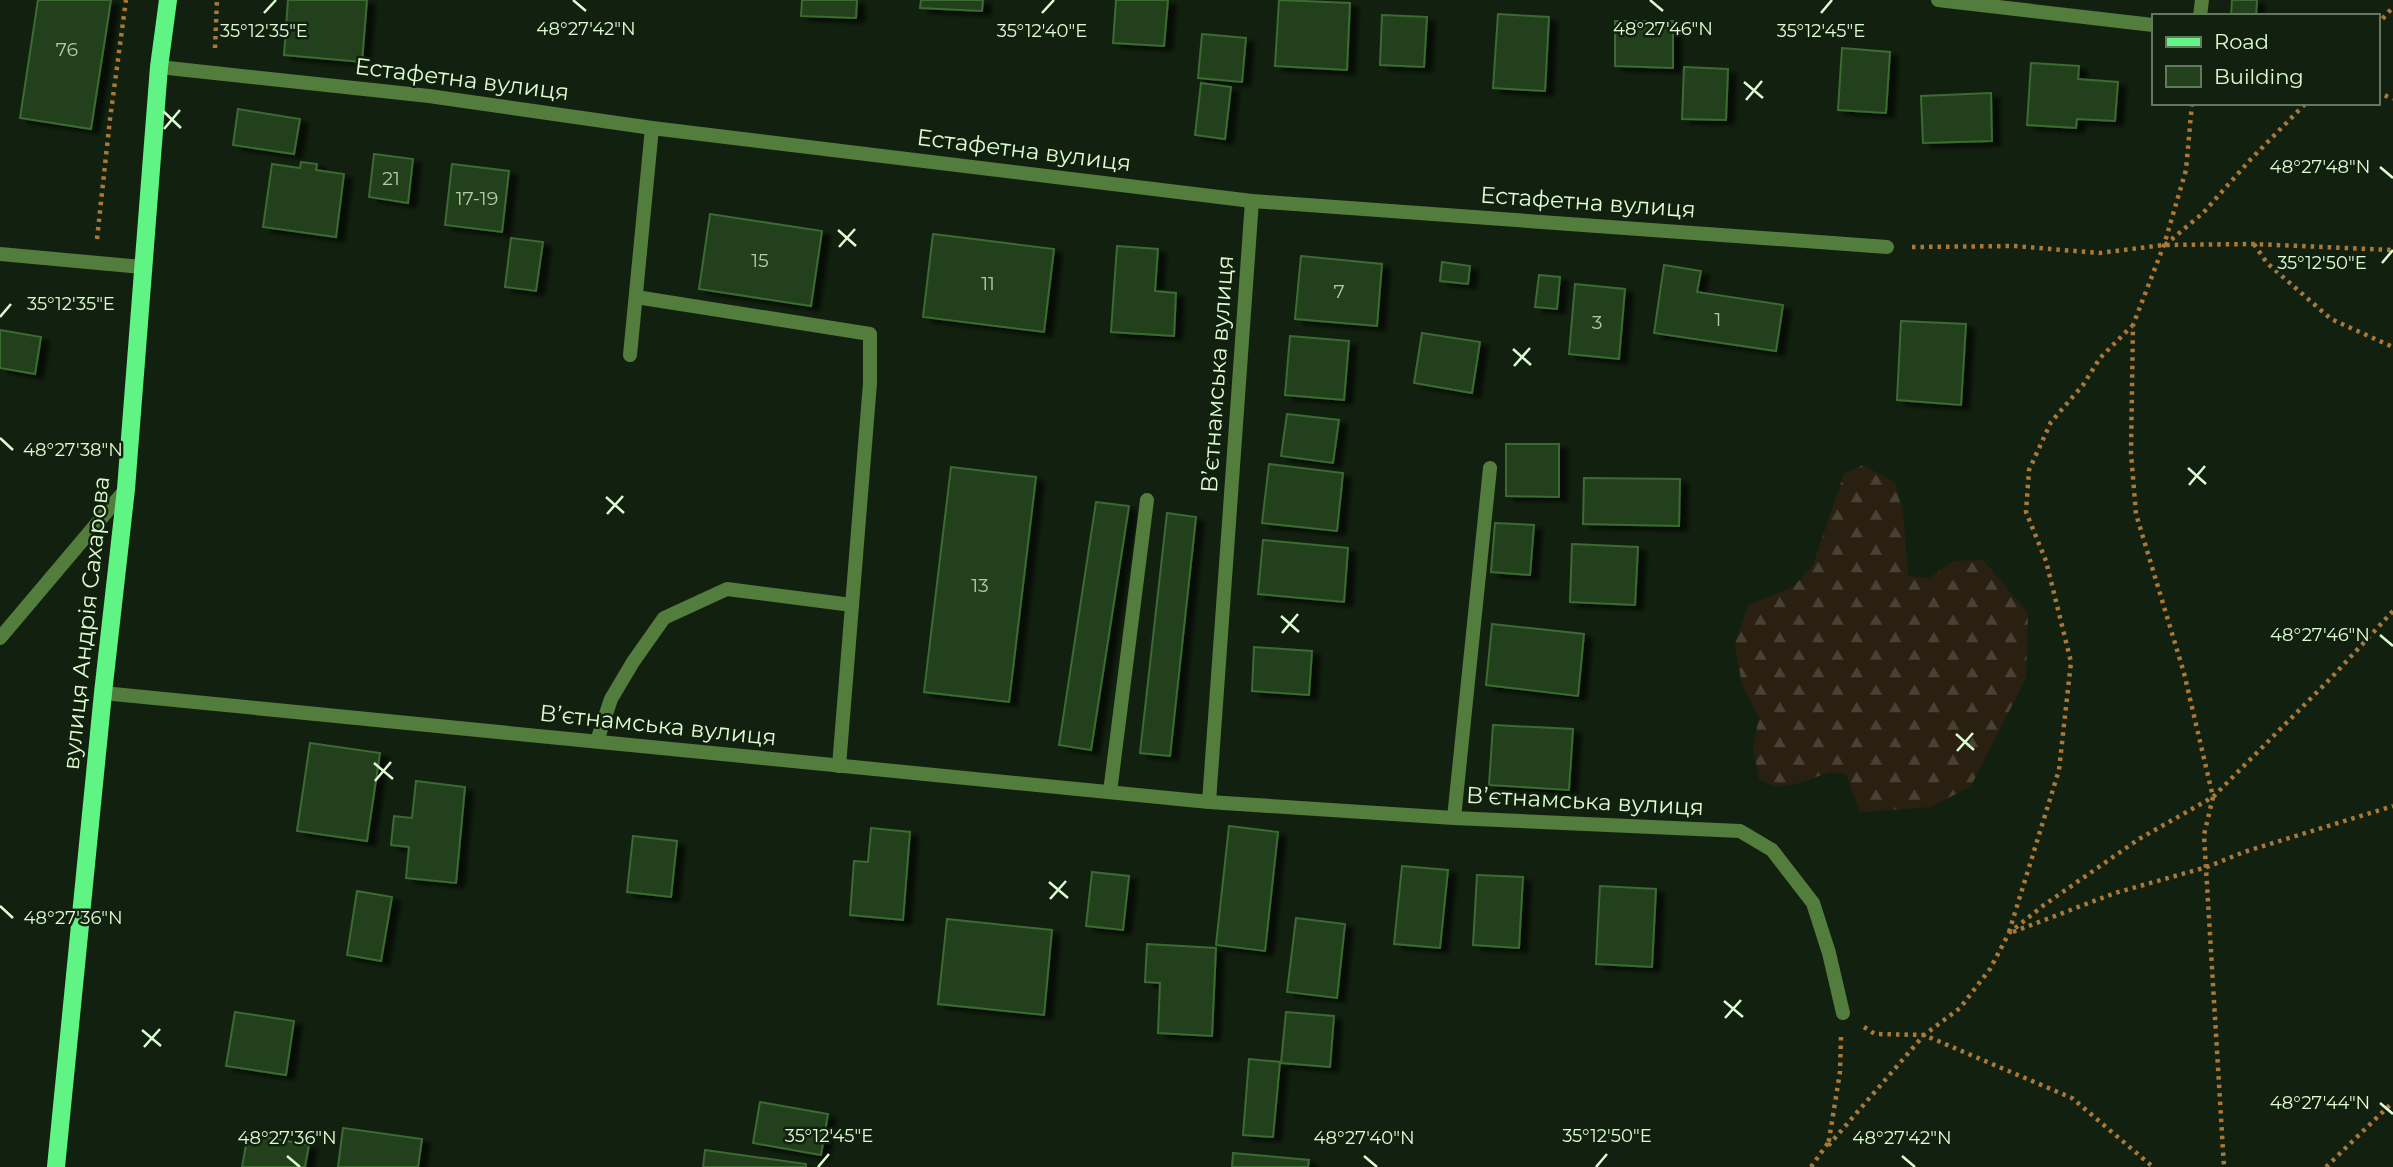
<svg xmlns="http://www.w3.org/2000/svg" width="2393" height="1167" viewBox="0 0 2393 1167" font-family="Montserrat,sans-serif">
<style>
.forest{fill:url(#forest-firs)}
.building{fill:#22401c;stroke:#3a6b30;stroke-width:2;filter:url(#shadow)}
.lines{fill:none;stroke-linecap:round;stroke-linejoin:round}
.path{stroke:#ab7837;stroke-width:4.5;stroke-dasharray:3.5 5;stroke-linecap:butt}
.service{stroke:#527d3d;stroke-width:14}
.minor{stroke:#527d3d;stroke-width:14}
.primary{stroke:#60f485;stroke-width:18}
.ticks{fill:none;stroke:#ddfcd2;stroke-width:2.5}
.labels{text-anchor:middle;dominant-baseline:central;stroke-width:5;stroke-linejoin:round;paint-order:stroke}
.number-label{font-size:19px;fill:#aecda4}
.street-label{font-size:23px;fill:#ddfcd2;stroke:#12210f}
.ticks-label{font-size:18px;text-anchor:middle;fill:#ddfcd2;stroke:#12210f;stroke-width:5;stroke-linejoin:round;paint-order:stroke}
</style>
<defs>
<pattern id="forest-firs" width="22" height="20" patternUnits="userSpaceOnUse" patternTransform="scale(1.75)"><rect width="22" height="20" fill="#2a2012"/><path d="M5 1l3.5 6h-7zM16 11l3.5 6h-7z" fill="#484134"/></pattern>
<filter id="shadow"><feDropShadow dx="8" dy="4.5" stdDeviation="2" flood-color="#0009"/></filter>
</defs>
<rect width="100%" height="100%" fill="#12210f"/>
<path class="forest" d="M1863,465L1895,483L1903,512L1908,576L1929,578L1954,561L1983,560L2028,613L2026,678L1971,786L1931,807L1860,812L1846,774L1830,772L1799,783L1777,787L1759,779L1753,746L1759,718L1742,685L1735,644L1748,605L1793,587L1813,565L1844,474Z"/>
<g class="building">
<path d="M38,0H111L91,129L20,118Z"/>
<path d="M288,0H367L362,62L284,55Z"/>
<path d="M802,0H857L856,18L801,16Z"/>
<path d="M921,0H983L982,11L920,8Z"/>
<path d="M1116,0H1168L1164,46L1113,43Z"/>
<path d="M1279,0L1350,3L1347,70L1275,66Z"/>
<path d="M2232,0H2257L2256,16H2231Z"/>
<path d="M1498,14L1549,17L1545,91L1493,88Z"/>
<path d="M1382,15L1427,17L1424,67L1380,65Z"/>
<path d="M1615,21H1673V68L1615,66Z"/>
<path d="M1202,34L1246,38L1242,82L1198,78Z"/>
<path d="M1842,48L1890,52L1886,113L1838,110Z"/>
<path d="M2031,63L2079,66L2078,79L2118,82L2115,121L2077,119L2076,128L2027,125Z"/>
<path d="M1684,67L1728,69L1726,120L1682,119Z"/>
<path d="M1201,83L1231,87L1225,139L1195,135Z"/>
<path d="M1991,93L1992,141L1923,143L1921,96Z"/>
<path d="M238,109L300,119L294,154L233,145Z"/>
<path d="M374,154L413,159L408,203L369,197Z"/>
<path d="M301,162L317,164L316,170L344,174L336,237L263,227L272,164L300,168Z"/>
<path d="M452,164L509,171L502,232L445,225Z"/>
<path d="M710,214L822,231L811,306L699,289Z"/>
<path d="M933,234L1054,249L1044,332L923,317Z"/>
<path d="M511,238L543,242L536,291L505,287Z"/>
<path d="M1117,246L1158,249L1155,291L1176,293L1174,336L1111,332Z"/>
<path d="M1301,256L1382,264L1377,326L1295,319Z"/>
<path d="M1442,262L1470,266L1468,284L1440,281Z"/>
<path d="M1664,265L1701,271L1697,292L1783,305L1776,351L1654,333Z"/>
<path d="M1539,275L1560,277L1557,309L1535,307Z"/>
<path d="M1575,284L1625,289L1619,359L1569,354Z"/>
<path d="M1901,321L1966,324L1961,405L1897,400Z"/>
<path d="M0,330L41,337L35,374L0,368Z"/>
<path d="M1422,333L1480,342L1472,393L1414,383Z"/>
<path d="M1290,336L1349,341L1344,400L1285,395Z"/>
<path d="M1287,414L1339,420L1333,463L1281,456Z"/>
<path d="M1506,444H1559V497L1506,496Z"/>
<path d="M1269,464L1343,473L1337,531L1262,523Z"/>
<path d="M951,467L1036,477L1009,702L924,692Z"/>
<path d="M1584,478L1680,479L1679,526L1583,524Z"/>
<path d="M1096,502L1129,506L1091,750L1059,745Z"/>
<path d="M1167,513L1196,517L1170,756L1140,753Z"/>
<path d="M1495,523L1534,525L1530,575L1491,572Z"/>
<path d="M1263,540L1348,548L1344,602L1258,594Z"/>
<path d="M1572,544L1638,547L1635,605L1570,602Z"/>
<path d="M1492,624L1584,634L1578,696L1486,685Z"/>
<path d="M1254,647L1312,651L1309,695L1252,691Z"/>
<path d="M1493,725L1573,729L1569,790L1489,785Z"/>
<path d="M310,743L380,753L367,841L297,831Z"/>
<path d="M416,781L465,787L456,883L406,878L409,847L391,845L394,816L412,818Z"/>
<path d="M1229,826L1278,832L1265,951L1216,945Z"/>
<path d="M871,828L910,832L903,920L850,915L854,861L868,862Z"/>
<path d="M633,836L677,841L671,897L627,892Z"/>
<path d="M1402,866L1448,870L1440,948L1394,944Z"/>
<path d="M1092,872L1129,876L1123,930L1086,926Z"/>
<path d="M1477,875L1523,877L1519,948L1473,945Z"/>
<path d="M1600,886L1656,889L1652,967L1596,964Z"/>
<path d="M357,891L392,897L381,961L347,955Z"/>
<path d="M1296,918L1345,924L1337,998L1287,992Z"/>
<path d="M947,919L1052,930L1044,1015L938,1004Z"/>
<path d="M1147,944L1216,948L1212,1036L1158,1033L1160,983L1145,982Z"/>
<path d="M235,1012L294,1021L286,1075L226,1066Z"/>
<path d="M1286,1012L1334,1016L1330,1067L1281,1063Z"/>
<path d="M1249,1059L1280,1062L1273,1137L1243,1135Z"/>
<path d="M760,1102L828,1114L821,1155L753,1143Z"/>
<path d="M343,1128L422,1139L418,1167H338Z"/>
<path d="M248,1134L309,1145L305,1167H242Z"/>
<path d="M705,1150L806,1164V1167H703Z"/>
<path d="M1233,1153L1309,1160L1308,1167H1232Z"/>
</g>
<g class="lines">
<g class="path">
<path d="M2377,25L2393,7"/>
<path d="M215,48L217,0"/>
<path d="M2377,92L2393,99"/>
<path d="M2192,103L2186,170L2164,245L2133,325L2131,453L2136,514L2184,673L2213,797L2204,835L2224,1167"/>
<path d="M97,239L110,119L126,0"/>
<path d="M2254,244L2267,263L2331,319L2393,347"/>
<path d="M2165,245L2203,213L2251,159L2306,103"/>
<path d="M1912,247L2015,246L2099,253L2164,245L2254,244L2393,250"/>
<path d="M2009,932L2059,770L2071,662L2046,561L2026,512L2029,470L2051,422L2083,385L2100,358L2132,326"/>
<path d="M2013,932L2115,893L2207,867L2244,852L2393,806"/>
<path d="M1864,1027L1875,1034L1924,1035L2072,1098L2153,1167"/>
<path d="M1841,1037L1840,1072L1828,1146L1924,1035L1960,1008L1990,969L2009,933L2044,905L2139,839L2213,797L2332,677L2393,611"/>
<path d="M1811,1167L1828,1143"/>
<path d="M2326,1167L2393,1102"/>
</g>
<g class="service">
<path d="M636,297L870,334V383L839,766"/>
<path d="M630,355L652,128"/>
<path d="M0,638L126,489"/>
<path d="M597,741L611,699L633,662L664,618L727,589L852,605"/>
<path d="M1110,792L1147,500"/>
<path d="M1454,818L1490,468"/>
</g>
<g class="minor">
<path d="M1938,0L2153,25"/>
<path d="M2200,16L2202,0"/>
<path d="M159,67L429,96L652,128L1252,201L1887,247"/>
<path d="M0,254L142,267"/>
<path d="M103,693L1209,802L1454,818L1740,831L1772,850L1813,903L1829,953L1843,1013"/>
<path d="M1209,802L1252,201"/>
</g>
<path class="primary" d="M56,1167L103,693L126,489L159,67L168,0"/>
</g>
<path class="ticks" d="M573,0L586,11M1650,0L1663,11M264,13L276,0M1042,13L1054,0M1821,13L1832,0M1744,82L1763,98M1746,100L1762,81M163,111L181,128M164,129L180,110M2380,167L2393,178M838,230L856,246M839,247L855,229M2382,263L2393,250M0,317L11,304M1513,349L1531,365M1514,366L1530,348M0,438L13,450M2188,468L2206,484M2189,485L2205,466M606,497L624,513M607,514L623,496M1281,616L1299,632M1282,633L1298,614M2380,635L2393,646M1956,734L1974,750M1957,751L1973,733M374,763L393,779M375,781L391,762M1049,882L1068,898M1050,899L1066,881M0,906L13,918M1724,1001L1743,1017M1725,1018L1741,1000M142,1030L161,1046M144,1047L160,1029M2380,1103L2393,1114M287,1156L300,1167M1364,1156L1377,1167M1902,1156L1915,1167M818,1167L829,1154M1596,1167L1607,1154"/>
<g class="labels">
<g class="number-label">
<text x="67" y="49">76</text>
<text x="391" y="178">21</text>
<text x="477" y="198">17-19</text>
<text x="760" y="260">15</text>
<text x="988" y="283">11</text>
<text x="1339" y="291">7</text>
<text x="1718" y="319">1</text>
<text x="1597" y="322">3</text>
<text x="980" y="585">13</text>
</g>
<g class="street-label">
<text transform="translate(462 79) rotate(7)">Естафетна вулиця</text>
<text transform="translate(1024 150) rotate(7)">Естафетна вулиця</text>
<text transform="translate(1588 202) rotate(4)">Естафетна вулиця</text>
<text transform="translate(1217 374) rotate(-86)">Вʼєтнамська вулиця</text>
<text transform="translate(86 623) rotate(-84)">вулиця Андрія Сахарова</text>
<text transform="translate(658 725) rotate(6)">Вʼєтнамська вулиця</text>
<text transform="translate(1585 801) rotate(3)">Вʼєтнамська вулиця</text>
</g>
</g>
<g class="ticks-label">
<text x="586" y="35">48°27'42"N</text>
<text x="1663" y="35">48°27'46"N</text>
<text x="264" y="37">35°12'35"E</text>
<text x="1042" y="37">35°12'40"E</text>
<text x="1821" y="37">35°12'45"E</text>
<text x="2320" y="173">48°27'48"N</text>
<text x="2322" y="269">35°12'50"E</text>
<text x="71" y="310">35°12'35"E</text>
<text x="73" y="456">48°27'38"N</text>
<text x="2320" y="641">48°27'46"N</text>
<text x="73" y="924">48°27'36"N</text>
<text x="2320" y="1109">48°27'44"N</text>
<text x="829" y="1142">35°12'45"E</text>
<text x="1607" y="1142">35°12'50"E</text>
<text x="287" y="1144">48°27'36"N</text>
<text x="1364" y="1144">48°27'40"N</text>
<text x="1902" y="1144">48°27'42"N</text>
</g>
<rect x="2152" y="14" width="228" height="91" fill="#12210f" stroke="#63795d" stroke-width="2"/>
<rect x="2166" y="37" width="35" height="10" fill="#60f485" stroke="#63795d" stroke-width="2"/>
<text x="2214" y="49" font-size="21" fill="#ddfcd2">Road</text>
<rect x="2166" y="66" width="35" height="21" fill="#22401c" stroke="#63795d" stroke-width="2"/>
<text x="2214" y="84" font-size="21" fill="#ddfcd2">Building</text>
</svg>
